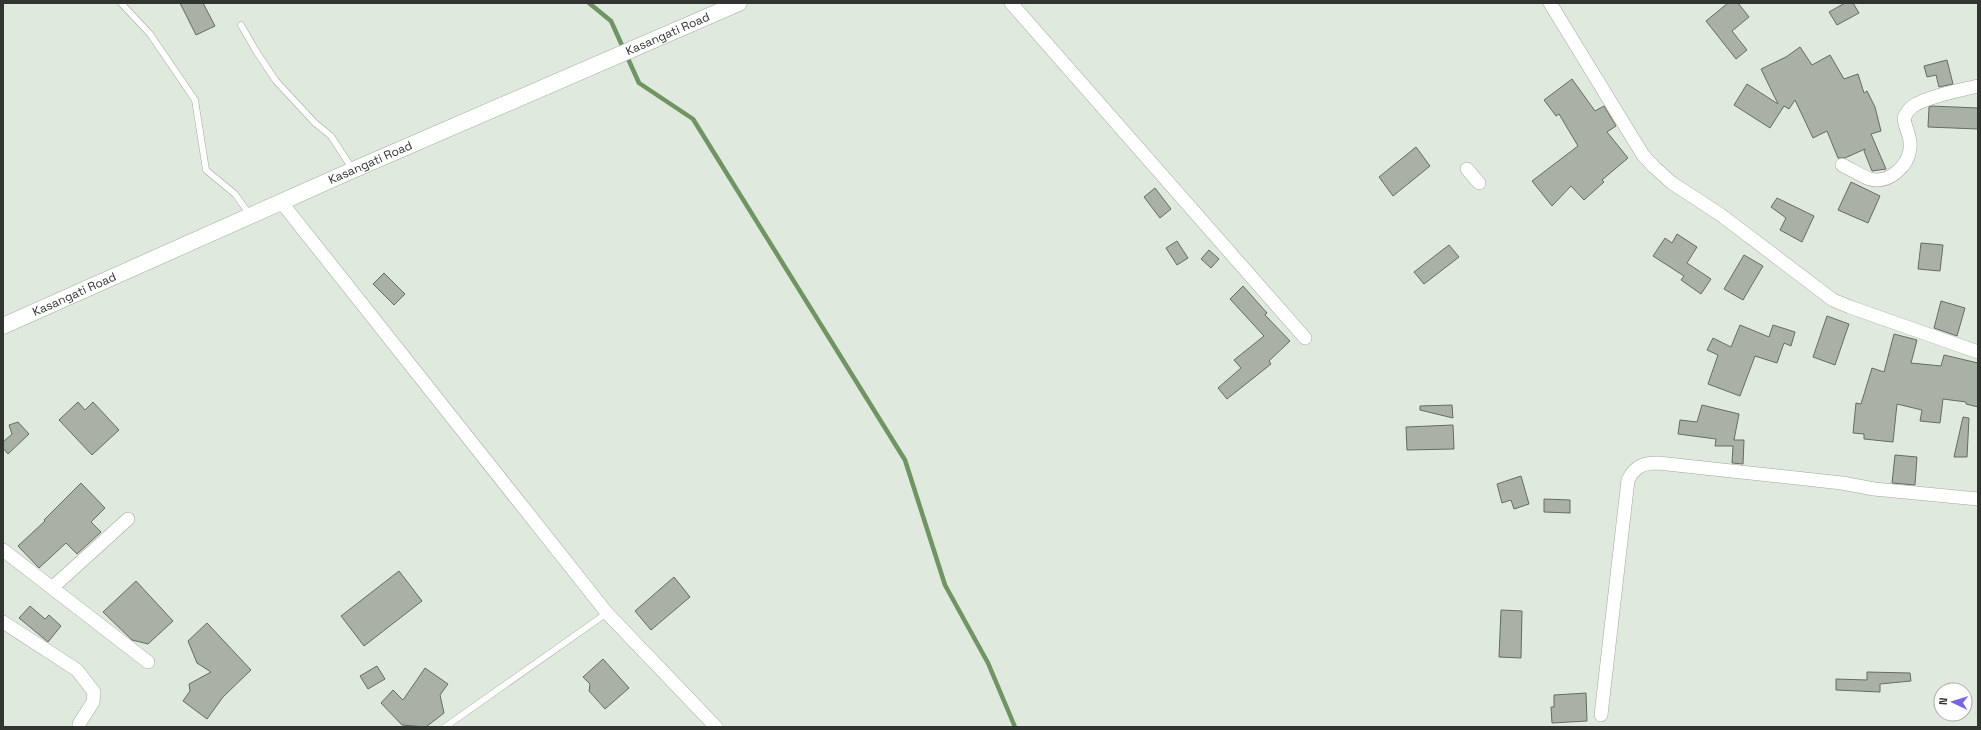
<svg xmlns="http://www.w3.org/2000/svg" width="1981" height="730" viewBox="0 0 1981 730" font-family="'Space Grotesk',sans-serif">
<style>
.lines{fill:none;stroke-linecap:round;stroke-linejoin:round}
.stream{stroke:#719464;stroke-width:4.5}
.building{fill:#a9b1a6;stroke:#656d63}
.service-casing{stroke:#a1a99e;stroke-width:7}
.minor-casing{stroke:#a1a99e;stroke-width:14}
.tertiary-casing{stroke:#a1a99e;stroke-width:17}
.service{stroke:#fff;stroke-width:6}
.minor{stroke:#fff;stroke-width:13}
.tertiary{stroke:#fff;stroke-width:16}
.labels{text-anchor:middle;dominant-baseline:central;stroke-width:4;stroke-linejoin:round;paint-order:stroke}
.street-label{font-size:12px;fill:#313430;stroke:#fff}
</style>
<rect width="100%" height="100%" fill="#e0e9dd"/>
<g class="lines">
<path class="stream" d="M589,3L611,21L639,83L693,119L905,460L945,585L988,663L1015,727"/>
</g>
<g class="building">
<path d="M180,3H203L215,26L196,35Z"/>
<path d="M1728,3H1738L1749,17L1732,31L1747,50L1736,59L1706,21Z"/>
<path d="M1845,3H1853L1859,13L1837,25L1829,12Z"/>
<path d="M1800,47L1812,65L1830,55L1844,79L1858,74L1864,93L1867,91L1875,107L1881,131L1871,134L1886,169L1872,171L1864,151L1865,149L1845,158H1838L1827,131L1813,138L1795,100L1789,109L1784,106L1770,128L1734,105L1747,84L1778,104L1761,69L1786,57Z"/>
<path d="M1947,60L1953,84L1939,87L1936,75L1927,77L1924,66Z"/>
<path d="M1572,79L1595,111L1604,106L1616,126L1607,132L1628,158L1602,180L1604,182L1584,200L1571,186L1552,206L1532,181L1578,146L1559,114L1556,116L1544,100Z"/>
<path d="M1931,106L1978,108V129L1928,127L1929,107Z"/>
<path d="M1416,147L1430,166L1393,196L1379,177Z"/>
<path d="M1851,182L1880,196L1868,223L1838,210Z"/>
<path d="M1155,188L1171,209L1160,218L1144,197Z"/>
<path d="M1777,198L1814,216L1802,242L1780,230L1786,218L1771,207Z"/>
<path d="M1677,234L1697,247L1687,263L1711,279L1701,294L1681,280L1684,276L1653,256L1665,238L1672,243Z"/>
<path d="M1177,241L1188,258L1177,265L1166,248Z"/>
<path d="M1921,243L1943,245L1940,271L1918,269Z"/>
<path d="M1449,245L1459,257L1424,284L1414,272Z"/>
<path d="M1209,250L1219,259L1211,268L1201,259Z"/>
<path d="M1744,255L1763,266L1743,300L1724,289Z"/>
<path d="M384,273L405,294L394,305L373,284Z"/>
<path d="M1243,286L1267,313L1265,315L1290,341L1269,361L1271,364L1227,399L1218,388L1241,368L1234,360L1264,336L1230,299Z"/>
<path d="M1941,301L1965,308L1957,336L1934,328Z"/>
<path d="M1827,316L1849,324L1835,365L1813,357Z"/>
<path d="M1740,325L1769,337L1773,325L1795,332L1791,346L1784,343L1777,363L1755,356L1740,396L1708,384L1718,355L1707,350L1713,338L1731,347Z"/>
<path d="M1894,334L1917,340L1911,363L1941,366L1944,355L1978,363V407L1966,404V402L1943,399L1940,423L1920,421L1922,410L1897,404L1893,442L1864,439V434L1853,433L1856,403L1861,404L1872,368L1884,372Z"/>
<path d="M78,402L85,410L93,402L119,430L92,455L59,420Z"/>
<path d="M1452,405L1453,418L1420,410V406Z"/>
<path d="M1702,405L1739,414L1734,440H1744L1743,464L1732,463L1733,446H1715L1716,439L1678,434L1680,420L1697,422Z"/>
<path d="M1963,417L1969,418L1967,457H1954Z"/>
<path d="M18,422L29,434L8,454L3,448V442L12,434L9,425Z"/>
<path d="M1453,425L1454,449L1407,450L1406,427Z"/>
<path d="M1895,455L1917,457L1915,485L1892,483Z"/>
<path d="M1521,476L1529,504L1514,509L1511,500L1502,503L1497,484Z"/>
<path d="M81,483L105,508L91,522L101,532L77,554L66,543L39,568L18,546L45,521L44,520Z"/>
<path d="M1544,499L1570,500V513L1544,512Z"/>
<path d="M399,571L422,601L364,646L341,616Z"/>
<path d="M674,577L690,597L651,630L635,611Z"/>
<path d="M136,581L173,621L148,644L132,640L103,612Z"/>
<path d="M30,606L45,619L49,615L61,626L48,642L19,618Z"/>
<path d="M1501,610L1522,611L1521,658L1499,657Z"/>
<path d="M207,623L251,670L223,697L207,719L183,701L190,691L189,684L211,672L197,663L188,641Z"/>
<path d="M603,659L629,688L605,709L589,691L590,684L583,677Z"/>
<path d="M377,666L385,679L368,689L360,676Z"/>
<path d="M425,668L448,684L440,695L444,713L426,727L402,725L381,703L393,690L403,700Z"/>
<path d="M1867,672L1910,673L1911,681L1880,684V692L1836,690V679L1867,680Z"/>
<path d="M1586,693L1587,721L1552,723L1551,707H1554V695Z"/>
</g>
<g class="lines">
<defs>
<g id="service">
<path d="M121,3L150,34L195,100L206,170L235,194L250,215"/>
<path d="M241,25L256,51L276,81L315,123L331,136L353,170"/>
<path d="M445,727L607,613"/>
</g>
<g id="minor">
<path d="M1011,3L1305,338"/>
<path d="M1550,3L1643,155L1654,167L1672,183L1721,215L1833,300L1850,307L1978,352"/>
<path d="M1842,165C1851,169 1861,176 1870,179C1889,184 1908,166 1910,149C1912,137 1905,129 1904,118C1906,113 1909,109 1913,106C1928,96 1961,90 1978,86"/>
<path d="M1467,169L1479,183"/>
<path d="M282,203L607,613L716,727"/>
<path d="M3,550L148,662"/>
<path d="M53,587L128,519"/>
<path d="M3,622L77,670L94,692L93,702L79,724"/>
<path d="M1601,715L1628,480C1635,466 1643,463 1658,463L1842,483L1874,489L1978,499"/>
</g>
<g id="tertiary">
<path id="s1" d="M3,326L353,170L739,3"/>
</g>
</defs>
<use href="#service" class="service-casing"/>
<use href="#minor" class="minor-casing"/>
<use href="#tertiary" class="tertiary-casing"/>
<use href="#service" class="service"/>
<use href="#minor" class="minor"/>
<use href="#tertiary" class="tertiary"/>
</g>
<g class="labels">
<g class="street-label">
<text stroke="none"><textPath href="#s1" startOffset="726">Kasangati Road</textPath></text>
<text stroke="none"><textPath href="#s1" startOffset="402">Kasangati Road</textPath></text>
<text stroke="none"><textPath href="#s1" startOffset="78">Kasangati Road</textPath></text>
</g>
</g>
<rect width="1981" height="730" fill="none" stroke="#313430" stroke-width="8"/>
<g transform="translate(1953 702) rotate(274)"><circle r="19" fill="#ffffff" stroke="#adaeac"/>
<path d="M0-3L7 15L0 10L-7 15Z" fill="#7a66e1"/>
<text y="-6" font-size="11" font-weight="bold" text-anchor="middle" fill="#313430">N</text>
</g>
</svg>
